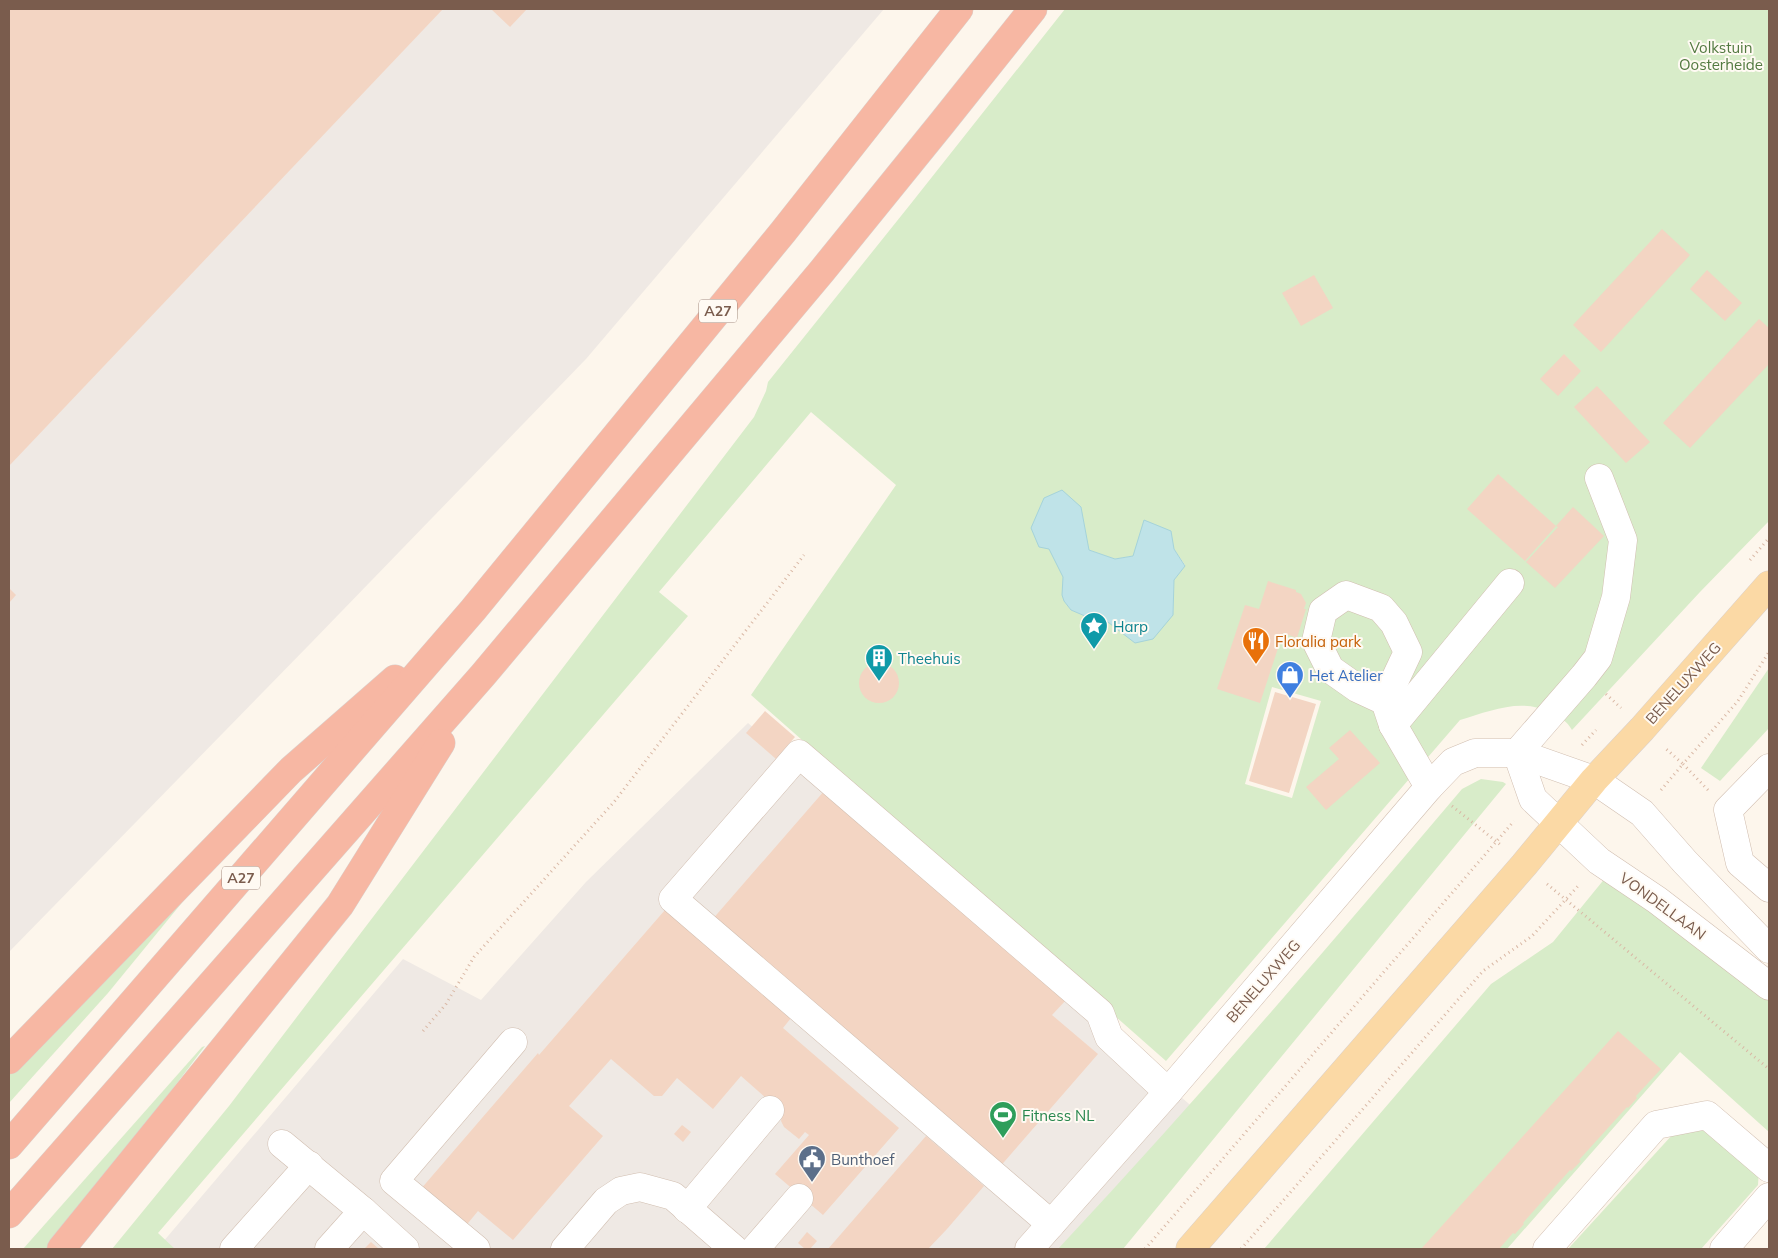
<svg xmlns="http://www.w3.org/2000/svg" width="1778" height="1258" viewBox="0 0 1778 1258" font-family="Mulish,sans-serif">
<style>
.industrial{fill:#efe9e4}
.green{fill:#d8ecc9;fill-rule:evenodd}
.water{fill:#bfe3e8;stroke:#a5d3da}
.building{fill:#f3d5c3}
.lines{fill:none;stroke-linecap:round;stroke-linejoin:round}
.minor-casing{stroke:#d1beb0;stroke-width:29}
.major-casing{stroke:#dad1cd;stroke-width:29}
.highway-casing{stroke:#dad1cd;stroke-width:29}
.path{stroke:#d9b8a5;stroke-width:3;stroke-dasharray:1 4;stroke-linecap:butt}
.minor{stroke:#fff;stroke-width:28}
.major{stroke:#fbd9a5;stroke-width:28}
.highway{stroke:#f7b7a3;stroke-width:28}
.labels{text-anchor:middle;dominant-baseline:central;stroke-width:4;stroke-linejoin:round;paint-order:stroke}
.shield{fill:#fffaf3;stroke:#a28b7f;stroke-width:1}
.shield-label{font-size:14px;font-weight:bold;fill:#7a5c4d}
.park-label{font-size:15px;fill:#537a41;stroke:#fffaf3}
.culture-label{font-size:15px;fill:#0d838f;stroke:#fffaf3;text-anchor:start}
.food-label{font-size:15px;fill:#c56008;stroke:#fffaf3;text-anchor:start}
.shop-label{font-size:15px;fill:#366cbe;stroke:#fffaf3;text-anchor:start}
.street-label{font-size:15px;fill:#7a5c4d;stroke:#fffaf3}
.leisure-label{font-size:15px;fill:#27864d;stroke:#fffaf3;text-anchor:start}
.service-label{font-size:15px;fill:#4e5e75;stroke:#fffaf3;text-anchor:start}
</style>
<rect width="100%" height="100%" fill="#fdf6ec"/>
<g class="industrial">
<path d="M9,9H884L586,359L310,644L9,952Z"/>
<path d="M748,723L1203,1116L1084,1249H157L403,959L481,1000L586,882Z"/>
</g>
<g class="green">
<path d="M1065,9H1769V521L1700,592L1572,730C1567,721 1561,718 1551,713C1522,697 1490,711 1460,720L1166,1061L751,695L896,485L811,412L659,592L688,616L158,1233L175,1249H112L229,1106L754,417L766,391L768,382L909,206ZM1174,549L1185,565L1174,580L1173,615L1118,628L1104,619L1085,616L1071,610L1064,601L1063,577L1089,550L1115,559ZM1272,687L1321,701L1292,798L1245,784Z"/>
<path d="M1769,668V728L1720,781L1701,768Z"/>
<path d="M1481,779L1503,782L1506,784L1123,1249H1058C1197,1100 1330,945 1462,789Z"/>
<path d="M203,877L108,993L9,1103V1066Z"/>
<path d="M1606,877L1769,1000V1132L1680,1052L1507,1249H1264L1491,984L1553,942Z"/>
<path d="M205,1046L89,1200L49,1249H23L202,1047Z"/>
<path d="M1698,1119L1759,1170L1758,1185L1701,1249H1568L1684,1122Z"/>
</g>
<path class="water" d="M1062,490L1081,507L1089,550L1115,559L1133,556L1144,520L1171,531L1174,549L1185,566L1174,580L1173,615L1153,639L1135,643L1104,619L1085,616L1071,610L1064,601L1062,595L1063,577L1049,549L1039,547L1031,528L1044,498Z"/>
<g class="building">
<path d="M9,9H443L9,466Z"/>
<path d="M491,9H527L510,27Z"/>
<path d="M1662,229L1690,255L1601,352L1573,325Z"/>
<path d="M1707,270L1742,303L1725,321L1690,289Z"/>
<path d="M1314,275L1333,308L1301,326L1282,293Z"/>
<path d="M1759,319L1769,328V364L1690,448L1663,423Z"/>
<path d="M1564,354L1581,371L1558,396L1540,379Z"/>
<path d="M1597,386L1650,442L1626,463L1574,407Z"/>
<path d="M1498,474L1556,526L1525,561L1467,509Z"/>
<path d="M1573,507L1604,536L1555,588L1526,562L1558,527L1556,526Z"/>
<path d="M1268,581L1296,590V592L1301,594L1306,603L1304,609H1306L1297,638L1283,633L1260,703L1217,689L1245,605L1259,609Z"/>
<path d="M9,588L16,595L9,603Z"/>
<circle cx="879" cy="683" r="20"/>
<path d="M1275,692L1316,704L1289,793L1249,781Z"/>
<path d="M765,711L795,737L776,759L746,733Z"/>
<path d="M1350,730L1380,763L1326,810L1306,787L1339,759L1329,748Z"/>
<path d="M825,790L1067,999L1052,1015L1098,1054L998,1169L711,921Z"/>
<path d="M665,910L791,1018L783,1028L899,1128L823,1215L775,1174L809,1135L805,1132L799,1139L784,1127L781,1121L783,1113L741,1076L713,1109L677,1078L662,1096H654L611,1059L569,1106L603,1136L513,1240L478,1211L464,1228L420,1190L538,1053L539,1055Z"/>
<path d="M1618,1031L1661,1069L1636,1096L1637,1098L1628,1108L1627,1107L1579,1160L1581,1161L1571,1171L1570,1170L1523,1223L1524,1224L1515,1234L1513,1233L1499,1249H1421Z"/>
<path d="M682,1125L691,1132L683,1142L674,1134Z"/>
<path d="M926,1136L984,1186L947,1229L928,1249H828Z"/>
<path d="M807,1232L817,1241L810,1249H805L798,1243Z"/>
<path d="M371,1242L379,1249H364Z"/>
</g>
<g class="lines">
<defs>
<g id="minor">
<path d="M1385,701L1408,652L1394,623L1381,608L1346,595L1323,611L1316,641L1330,669L1357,688L1385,701L1393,725L1429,787"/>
<path d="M1393,725L1510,583"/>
<path d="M1517,753L1533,799L1599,861L1657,900L1769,986"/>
<path d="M1517,753L1584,676L1598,658L1616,597L1623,540L1599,478"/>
<path d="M1769,768L1728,810L1740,863L1769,888"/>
<path d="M282,1144L363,1211"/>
<path d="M687,1209L770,1110"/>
<path d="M1051,1224L673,899L799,754L1100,1013L1109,1037L1168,1092"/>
<path d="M234,1249L309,1165"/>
<path d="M329,1249L363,1211L405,1249"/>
<path d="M476,1249L394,1181L513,1042"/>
<path d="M565,1249L606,1201L621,1191L640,1187L673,1196L734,1249"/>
<path d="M755,1249L799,1198"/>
<path d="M1029,1249L1168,1092L1429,787L1453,762L1475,753H1517L1594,780L1642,813L1685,862L1769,949"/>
<path d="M1547,1249L1656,1125L1707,1115L1769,1168"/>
<path d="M1724,1249L1769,1197"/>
</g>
<path id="major" d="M1190,1249L1524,865L1594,780L1642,729L1769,585"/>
<g id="highway">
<path d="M9,1060L291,770L395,679"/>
<path d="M9,1145L473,610L783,232L959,9"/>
<path d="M9,1214L483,675L822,271L942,123L1033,9"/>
<path d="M61,1249L340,905L441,743"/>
</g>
</defs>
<use href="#minor" class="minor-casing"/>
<use href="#major" class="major-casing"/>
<use href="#highway" class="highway-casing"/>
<g class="path">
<path d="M1750,560L1769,538"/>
<path d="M1606,694L1621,708"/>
<path d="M1582,745L1596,730"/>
<path d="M1661,790L1683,764L1665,748"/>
<path d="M1708,790L1683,764L1738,701L1769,652"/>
<path d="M1452,806L1502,846"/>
<path d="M1547,884L1769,1069"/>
<path d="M423,1031L446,1004L474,957L614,802L804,555"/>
<path d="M1145,1249L1514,821"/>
<path d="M1241,1249L1483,971L1532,936L1580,884"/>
</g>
<use href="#minor" class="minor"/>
<use href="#major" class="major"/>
<use href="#highway" class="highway"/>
</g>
<defs>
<symbol id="sight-pin" viewBox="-11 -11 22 30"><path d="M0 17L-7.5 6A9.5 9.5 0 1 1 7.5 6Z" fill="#0f9aa8" stroke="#fffaf3"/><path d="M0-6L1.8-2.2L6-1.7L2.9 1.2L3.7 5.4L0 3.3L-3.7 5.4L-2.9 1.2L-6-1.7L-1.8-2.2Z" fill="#fff"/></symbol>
<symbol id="restaurant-pin" viewBox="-11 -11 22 30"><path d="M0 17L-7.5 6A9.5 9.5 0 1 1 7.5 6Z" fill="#e8710a" stroke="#fffaf3"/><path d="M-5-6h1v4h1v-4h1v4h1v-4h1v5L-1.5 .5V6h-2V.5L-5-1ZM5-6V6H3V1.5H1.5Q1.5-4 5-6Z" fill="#fff"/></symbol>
<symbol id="building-pin" viewBox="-11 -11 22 30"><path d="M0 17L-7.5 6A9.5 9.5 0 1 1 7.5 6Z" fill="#0f9aa8" stroke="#fffaf3"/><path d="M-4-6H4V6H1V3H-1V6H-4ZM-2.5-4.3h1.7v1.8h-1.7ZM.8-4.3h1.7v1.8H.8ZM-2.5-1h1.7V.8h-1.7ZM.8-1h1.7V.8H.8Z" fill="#fff"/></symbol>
<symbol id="shop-pin" viewBox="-11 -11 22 30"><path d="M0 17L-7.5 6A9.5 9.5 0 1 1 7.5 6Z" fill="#3f7fe0" stroke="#fffaf3"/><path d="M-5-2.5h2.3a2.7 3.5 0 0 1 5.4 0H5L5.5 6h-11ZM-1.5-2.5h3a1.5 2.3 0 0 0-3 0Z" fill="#fff"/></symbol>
<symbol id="stadium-pin" viewBox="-11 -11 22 30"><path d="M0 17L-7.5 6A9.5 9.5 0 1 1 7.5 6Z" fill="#2e9e5b" stroke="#fffaf3"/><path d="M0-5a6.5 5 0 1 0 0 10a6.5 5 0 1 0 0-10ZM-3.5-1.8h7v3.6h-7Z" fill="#fff"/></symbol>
<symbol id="civic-pin" viewBox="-11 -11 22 30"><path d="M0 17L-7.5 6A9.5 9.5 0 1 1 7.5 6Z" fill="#5c6f8a" stroke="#fffaf3"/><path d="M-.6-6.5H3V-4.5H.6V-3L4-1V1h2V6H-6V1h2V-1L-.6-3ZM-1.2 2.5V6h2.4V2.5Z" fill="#fff"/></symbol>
</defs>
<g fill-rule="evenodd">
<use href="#sight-pin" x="1078" y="610" width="32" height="43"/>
<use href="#restaurant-pin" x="1240" y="625" width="32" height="43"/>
<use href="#building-pin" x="863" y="642" width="32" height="43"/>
<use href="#shop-pin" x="1274" y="659" width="32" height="43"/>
<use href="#stadium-pin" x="987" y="1099" width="32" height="43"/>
<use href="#civic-pin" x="796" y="1143" width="32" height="43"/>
</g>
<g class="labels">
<g class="shield">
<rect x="699" y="299.5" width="38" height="23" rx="4"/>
<rect x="222" y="866.5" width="38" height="23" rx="4"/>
</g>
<g class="shield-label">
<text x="718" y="311">A27</text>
<text x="241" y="878">A27</text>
</g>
<g class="park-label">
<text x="1721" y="47">Volkstuin<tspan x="1721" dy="17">Oosterheide</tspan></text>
</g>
<g class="culture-label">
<text x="1113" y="626">Harp</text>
<text x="898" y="658">Theehuis</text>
</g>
<g class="food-label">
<text x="1275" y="641">Floralia park</text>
</g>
<g class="shop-label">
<text x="1309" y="675">Het Atelier</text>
</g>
<g class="street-label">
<text transform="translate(1683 683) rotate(-48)">BENELUXWEG</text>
<text transform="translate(1663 906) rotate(36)">VONDELLAAN</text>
<text transform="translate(1263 981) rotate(-49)">BENELUXWEG</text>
</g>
<g class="leisure-label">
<text x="1022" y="1115">Fitness NL</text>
</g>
<g class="service-label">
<text x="831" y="1159">Bunthoef</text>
</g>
</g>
<rect width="1778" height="1258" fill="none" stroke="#7a5c4d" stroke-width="20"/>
</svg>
